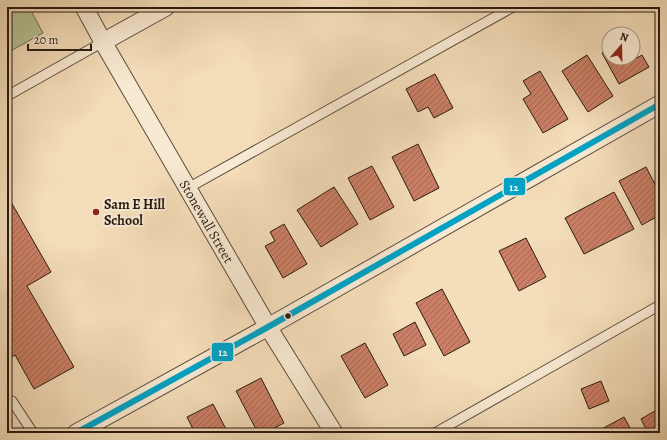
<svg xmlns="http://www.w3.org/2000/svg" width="667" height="440" viewBox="0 0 667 440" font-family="Alegreya,serif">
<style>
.pitch{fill:#b5c294;stroke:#6e6e52}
.building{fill:url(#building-hatch);stroke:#281b11}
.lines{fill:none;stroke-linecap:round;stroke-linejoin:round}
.lane-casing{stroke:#5b4c3b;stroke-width:11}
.street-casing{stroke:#5b4c3b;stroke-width:19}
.lane{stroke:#f8e9d2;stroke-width:9}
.street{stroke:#f8e9d2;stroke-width:17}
.bus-1-casing{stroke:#f8e9d2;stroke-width:9}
.bus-1{stroke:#02a2c5;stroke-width:6}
.poi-dot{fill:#8f2418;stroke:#f8e9d2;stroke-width:1.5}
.bus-dot{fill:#281b11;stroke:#f8e9d2;stroke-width:1.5}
.labels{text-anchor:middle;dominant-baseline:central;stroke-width:4;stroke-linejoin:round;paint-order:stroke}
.poi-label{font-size:14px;font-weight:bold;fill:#281b11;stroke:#f8e9d2;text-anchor:start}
.street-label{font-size:14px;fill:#281b11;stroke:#f8e9d2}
.line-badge{stroke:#f8e9d2;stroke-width:1.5}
.badge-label{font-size:11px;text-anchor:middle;font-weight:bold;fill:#fff}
</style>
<defs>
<pattern id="building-hatch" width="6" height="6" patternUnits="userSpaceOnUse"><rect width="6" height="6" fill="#cb7f66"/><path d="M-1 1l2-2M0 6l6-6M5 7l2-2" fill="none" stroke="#a56753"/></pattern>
</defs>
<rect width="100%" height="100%" fill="#f4ddb9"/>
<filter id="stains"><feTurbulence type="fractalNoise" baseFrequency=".005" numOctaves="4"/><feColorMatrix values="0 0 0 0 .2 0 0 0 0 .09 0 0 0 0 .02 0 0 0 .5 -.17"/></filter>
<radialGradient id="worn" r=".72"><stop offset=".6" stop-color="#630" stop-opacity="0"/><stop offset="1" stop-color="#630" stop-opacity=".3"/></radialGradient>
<path class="pitch" d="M7,7H29L43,33L7,53Z"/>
<g class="building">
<path d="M609,49V58H633V51L637,58L642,55L649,67L619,84L602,53Z"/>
<path d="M587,55L613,96L588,112L562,71Z"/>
<path d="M540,71L568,119L543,133L523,99L531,94L523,81Z"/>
<path d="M435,74L453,108L434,118L428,107L418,112L406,89Z"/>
<path d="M418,144L439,188L414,201L392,157Z"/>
<path d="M372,166L394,207L370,220L348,178Z"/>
<path d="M646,167L660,194V215L642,225L619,181Z"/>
<path d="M334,187L358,224L321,247L297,210Z"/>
<path d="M614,192L634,229L584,254L565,218Z"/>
<path d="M7,195L51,272L27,286L74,367L34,389L15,355L7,360Z"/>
<path d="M284,224L307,264L283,278L265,246L275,241L270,232Z"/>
<path d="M526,238L546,277L519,291L499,251Z"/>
<path d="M442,289L470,342L444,356L416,303Z"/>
<path d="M415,322L426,345L404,356L393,334Z"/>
<path d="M365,343L388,385L365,398L341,356Z"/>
<path d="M261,378L284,423L265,433H258L236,391Z"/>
<path d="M601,381L609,401L589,409L581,389Z"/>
<path d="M213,404L228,433H195L187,417Z"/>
<path d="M660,408V433H648L641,419Z"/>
<path d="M624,417L633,433H599L598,431Z"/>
</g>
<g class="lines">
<defs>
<g id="lane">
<path d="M7,96L103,42"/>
<path d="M188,188L513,7"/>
<path d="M7,399L12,401L33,433"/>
<path d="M435,433L660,305"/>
</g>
<g id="street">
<path id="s1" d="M84,7L103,42L268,327L334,433"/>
<path d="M103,42L166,7"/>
<path d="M76,433L268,327L660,104"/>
</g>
</defs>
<use href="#lane" class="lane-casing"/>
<use href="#street" class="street-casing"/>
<use href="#lane" class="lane"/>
<use href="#street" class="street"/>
<defs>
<path id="bus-1" d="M76,433L268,327L660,104"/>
</defs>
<use href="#bus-1" class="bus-1-casing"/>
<use href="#bus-1" class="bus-1"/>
</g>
<circle class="poi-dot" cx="96" cy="212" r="4"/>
<circle class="bus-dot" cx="288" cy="316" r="3.5"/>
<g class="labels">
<g class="poi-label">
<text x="104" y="204">Sam E Hill<tspan x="104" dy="16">School</tspan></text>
</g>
<g class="street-label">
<text stroke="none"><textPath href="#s1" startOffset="247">Stonewall Street</textPath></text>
</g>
</g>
<g class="line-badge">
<rect x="503" y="177" width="23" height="19" rx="4" fill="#02a2c5"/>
<rect x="211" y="342" width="23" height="20" rx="4" fill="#02a2c5"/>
</g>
<g class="badge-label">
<text x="514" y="191">12</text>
<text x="223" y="356">12</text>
</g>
<rect width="667" height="440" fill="none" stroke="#f4ddb9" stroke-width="24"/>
<rect x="8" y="8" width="651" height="424" fill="none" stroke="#281b11" stroke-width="2"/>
<rect x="12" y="12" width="643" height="416" fill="none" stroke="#281b11"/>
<g transform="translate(621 46) rotate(20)"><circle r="19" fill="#f8e9d2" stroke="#a59785"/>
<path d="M0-3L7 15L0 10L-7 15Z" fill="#8f2418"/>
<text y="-6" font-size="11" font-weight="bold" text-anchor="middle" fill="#281b11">N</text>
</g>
<path d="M28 44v6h63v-6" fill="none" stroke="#281b11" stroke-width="2"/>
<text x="34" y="44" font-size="12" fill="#281b11" stroke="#f8e9d2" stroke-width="3" paint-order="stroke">20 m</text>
<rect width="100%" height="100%" filter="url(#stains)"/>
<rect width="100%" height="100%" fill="url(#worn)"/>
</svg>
